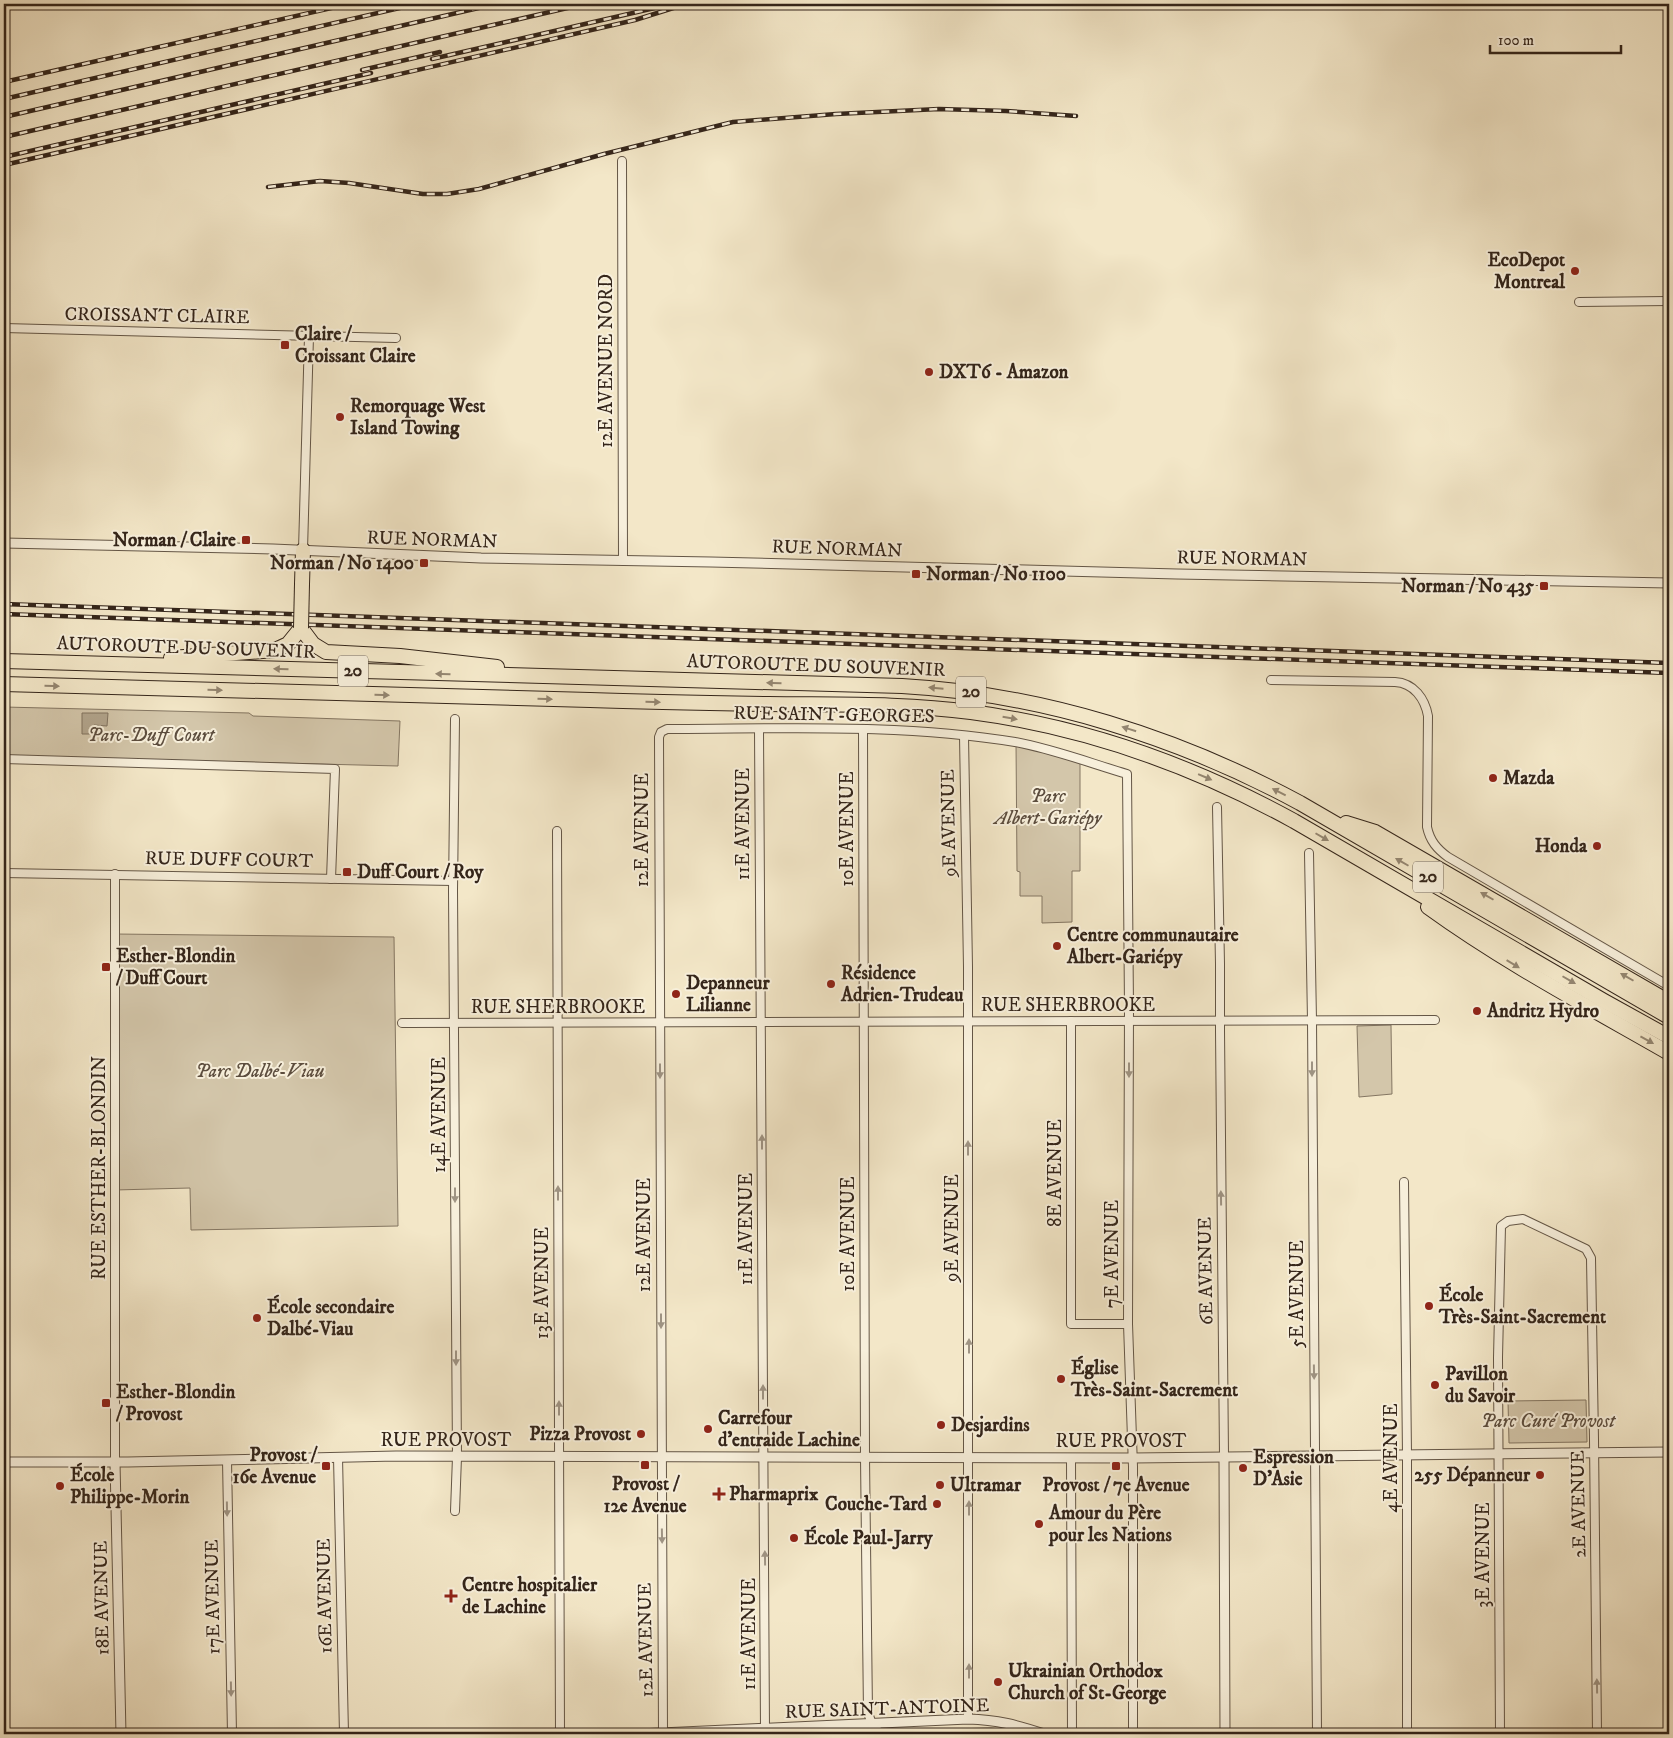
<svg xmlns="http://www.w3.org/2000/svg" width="1673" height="1738" viewBox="0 0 1673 1738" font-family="'IM FELL DW Pica',serif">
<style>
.green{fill:#d3c6aa;stroke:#847662}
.water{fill:#b2a58d;stroke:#80725f}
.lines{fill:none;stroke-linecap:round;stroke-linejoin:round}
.minor-casing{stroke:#645646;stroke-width:10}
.tertiary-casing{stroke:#645646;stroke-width:11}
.motorway-casing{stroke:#34251a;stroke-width:16}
.minor{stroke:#f7efdb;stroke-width:8}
.tertiary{stroke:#f7efdb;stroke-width:9}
.motorway{stroke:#f3e7c8;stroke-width:14}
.rail-casing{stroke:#34251a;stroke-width:4.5}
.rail{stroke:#f7efdb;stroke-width:2.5;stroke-dasharray:8;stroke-linecap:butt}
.motorway-bridge-casing{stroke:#34251a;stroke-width:16;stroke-linecap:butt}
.motorway-bridge{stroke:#f3e7c8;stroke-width:14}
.oneway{fill:#948671}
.oneway2{fill:#9f9484}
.poi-dot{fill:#8f2418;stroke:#f7efdb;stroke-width:2}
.labels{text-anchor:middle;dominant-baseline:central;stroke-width:4;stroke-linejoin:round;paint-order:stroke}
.shield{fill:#f7efdb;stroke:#6e6254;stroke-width:1}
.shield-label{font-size:18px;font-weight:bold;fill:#34251a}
.poi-label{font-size:19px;font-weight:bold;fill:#34251a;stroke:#f7efdb;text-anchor:start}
.street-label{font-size:19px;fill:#34251a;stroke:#f7efdb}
.park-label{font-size:19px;font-style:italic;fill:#5c4d3e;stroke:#f7efdb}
</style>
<rect width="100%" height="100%" fill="#f3e7c8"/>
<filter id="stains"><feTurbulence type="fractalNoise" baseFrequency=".004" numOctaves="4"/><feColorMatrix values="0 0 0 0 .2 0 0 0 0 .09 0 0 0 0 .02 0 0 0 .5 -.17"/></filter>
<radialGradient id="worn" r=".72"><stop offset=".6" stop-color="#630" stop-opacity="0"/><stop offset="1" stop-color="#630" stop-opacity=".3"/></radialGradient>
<g class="green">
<path d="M4,707L249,713L253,716L400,721L398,766L4,756Z"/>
<path d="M1016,743L1080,759V871H1072V922L1042,923V896H1020V872L1017,871Z"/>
<path d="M115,934L394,937L398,1226L191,1230L190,1188L115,1190Z"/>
<path d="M1391,1025L1392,1094L1359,1097L1357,1026Z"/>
<path d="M1586,1400L1587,1442L1509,1443L1508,1401Z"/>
<path d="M991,1728L1009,1730L1020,1734H914V1730Z"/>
</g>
<path class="water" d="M82,713H108L107,726L94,725L92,734H82Z"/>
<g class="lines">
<defs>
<g id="minor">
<path d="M622,161L623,561"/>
<path d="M1579,302L1669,301"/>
<path d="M4,328L396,338"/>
<path d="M303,550L309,336"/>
<path d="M1271,680L1395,682C1414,683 1425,699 1428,716L1427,827C1430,841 1437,849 1448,857L1669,986"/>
<path d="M759,729L765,1729"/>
<path d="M863,729L865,1458L868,1713L872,1724L881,1734"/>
<path d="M964,736L968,967V1719"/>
<path d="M4,759L335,769L331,879"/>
<path d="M1217,807L1220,964V1031L1224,1456"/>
<path d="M557,831L560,1734"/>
<path d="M1309,853L1312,1020L1317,1734"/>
<path d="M4,873L453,881"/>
<path d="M1071,1021V1324H1128"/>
<path d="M402,1023L1435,1020"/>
<path d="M1404,1182L1407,1455V1734"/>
<path d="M338,1457L344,1734"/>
<path d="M1071,1458L1072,1734"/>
<path d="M227,1460L232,1734"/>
<path d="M115,1462V874"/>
<path d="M455,1511L457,1457L453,891L455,719"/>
<path d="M4,1722V1734"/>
<path d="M663,1733L659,737L661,732L667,729C782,729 900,723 1015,742C1053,749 1090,763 1127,774L1129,1008L1128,1324L1133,1467V1734"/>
<path d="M1500,1734L1498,1358L1501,1226L1508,1221L1523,1219L1586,1249L1591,1258L1594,1440L1597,1734"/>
</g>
<g id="tertiary">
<path d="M4,543L273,549L481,558L711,562L1177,574L1669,583"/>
<path d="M1224,1456L1225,1734"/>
<path d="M4,1462H128L396,1456L1132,1458L1669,1452"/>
<path d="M115,1462L121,1734"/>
<path d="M639,1734L968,1719C998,1720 1017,1725 1044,1734"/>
<path d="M1649,1734H1669"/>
</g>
<g id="motorway">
<path d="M302,584L303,550"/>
<path d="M171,658L275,650L288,644L301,628L313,644L326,652L400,656L497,667"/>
<path d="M4,661L902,686C1042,694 1178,737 1300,803L1669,1017"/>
<path d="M4,684C199,690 394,695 590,700C649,702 708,703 768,704C836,705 904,703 971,712C1085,727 1194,766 1294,821L1604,1001L1669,1037"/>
<path d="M1346,823L1375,832L1669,1002"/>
<path d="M1428,907C1504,962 1587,1006 1669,1053"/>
</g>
</defs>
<use href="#minor" class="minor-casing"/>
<use href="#tertiary" class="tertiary-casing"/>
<use href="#motorway" class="motorway-casing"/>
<use href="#minor" class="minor"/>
<use href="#tertiary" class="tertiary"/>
<use href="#motorway" class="motorway"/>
<defs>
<g id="rail">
<path d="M432,59L659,7"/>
<path d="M362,70L440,52"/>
<path d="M4,82L349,4"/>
<path d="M4,99L417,4"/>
<path d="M4,117L496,4"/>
<path d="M4,137L585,4"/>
<path d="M4,157L371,73"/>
<path d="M4,165L635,20L686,4"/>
<path d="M268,187L320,181L349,183L423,194H447L479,189L604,154L733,122L836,114L939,109L1006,111L1076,116"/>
<path d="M4,604L1669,663"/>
<path d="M4,614L1669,673"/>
</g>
</defs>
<use href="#rail" class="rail-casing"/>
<use href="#rail" class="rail"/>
<defs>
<path id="motorway-bridge" d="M301,628L302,584"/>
</defs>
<use href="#motorway-bridge" class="motorway-bridge-casing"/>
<use href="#motorway-bridge" class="motorway-bridge"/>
</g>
<defs><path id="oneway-solid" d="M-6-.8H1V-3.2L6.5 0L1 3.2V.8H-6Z" transform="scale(1.25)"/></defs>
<g class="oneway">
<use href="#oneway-solid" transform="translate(281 669) rotate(-178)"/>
<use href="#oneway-solid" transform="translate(443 674) rotate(-178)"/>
<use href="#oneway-solid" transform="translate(774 683) rotate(-178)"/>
<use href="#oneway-solid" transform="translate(52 686) rotate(2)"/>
<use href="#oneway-solid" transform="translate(936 688) rotate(-175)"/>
<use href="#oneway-solid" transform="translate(215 690) rotate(2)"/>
<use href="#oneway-solid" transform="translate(382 695) rotate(2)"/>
<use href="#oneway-solid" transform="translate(545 699) rotate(2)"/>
<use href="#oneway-solid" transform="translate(653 702) rotate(1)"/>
<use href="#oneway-solid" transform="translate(1010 718) rotate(10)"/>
<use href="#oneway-solid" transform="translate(1129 729) rotate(-162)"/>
<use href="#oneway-solid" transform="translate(1205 777) rotate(23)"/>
<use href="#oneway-solid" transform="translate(1279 792) rotate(-153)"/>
<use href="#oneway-solid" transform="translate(1322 837) rotate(30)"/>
<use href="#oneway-solid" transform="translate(1402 862) rotate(-150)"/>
<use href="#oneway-solid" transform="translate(1487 896) rotate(-150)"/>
<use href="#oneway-solid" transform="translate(1513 964) rotate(31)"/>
<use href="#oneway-solid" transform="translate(1627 977) rotate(-150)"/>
<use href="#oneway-solid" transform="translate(1569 980) rotate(30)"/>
<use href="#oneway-solid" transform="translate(1647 1040) rotate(29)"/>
</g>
<g class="oneway2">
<use href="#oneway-solid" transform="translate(1312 1069) rotate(90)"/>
<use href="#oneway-solid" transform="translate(1129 1070) rotate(90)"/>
<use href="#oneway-solid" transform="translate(660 1071) rotate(90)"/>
<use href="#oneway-solid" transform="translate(762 1142) rotate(-90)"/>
<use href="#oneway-solid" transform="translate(968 1148) rotate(-90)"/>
<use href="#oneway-solid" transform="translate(558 1193) rotate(-90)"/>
<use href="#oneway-solid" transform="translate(455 1195) rotate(90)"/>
<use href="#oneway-solid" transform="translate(1221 1198) rotate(-91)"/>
<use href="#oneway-solid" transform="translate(661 1321) rotate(90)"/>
<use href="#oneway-solid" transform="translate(969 1346) rotate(-90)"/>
<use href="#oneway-solid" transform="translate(456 1358) rotate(90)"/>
<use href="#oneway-solid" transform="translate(1314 1372) rotate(89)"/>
<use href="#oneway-solid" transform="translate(763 1392) rotate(-90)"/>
<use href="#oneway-solid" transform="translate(559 1408) rotate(-90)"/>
<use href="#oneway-solid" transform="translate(969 1508) rotate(-90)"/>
<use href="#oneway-solid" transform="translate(227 1509) rotate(89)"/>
<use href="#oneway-solid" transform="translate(662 1536) rotate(89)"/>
<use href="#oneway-solid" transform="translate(765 1558) rotate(-91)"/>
<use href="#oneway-solid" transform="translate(969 1671) rotate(-90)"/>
<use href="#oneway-solid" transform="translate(1597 1686) rotate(-91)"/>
<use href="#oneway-solid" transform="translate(231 1689) rotate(89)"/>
</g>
<g class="poi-dot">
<circle cx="1575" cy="271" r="5"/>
<rect x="280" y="340" width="10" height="10" rx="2.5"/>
<circle cx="929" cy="372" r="5"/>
<circle cx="340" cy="417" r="5"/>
<rect x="241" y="535" width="10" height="10" rx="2.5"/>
<rect x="419" y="558" width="10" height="10" rx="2.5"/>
<rect x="911" y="569" width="10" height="10" rx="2.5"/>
<rect x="1539" y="581" width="10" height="10" rx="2.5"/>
<circle cx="1493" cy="778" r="5"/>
<circle cx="1597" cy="846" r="5"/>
<rect x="342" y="867" width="10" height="10" rx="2.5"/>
<circle cx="1057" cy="946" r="5"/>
<rect x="101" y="962" width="10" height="10" rx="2.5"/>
<circle cx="831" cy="984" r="5"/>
<circle cx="676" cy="994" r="5"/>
<circle cx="1477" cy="1011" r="5"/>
<circle cx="1429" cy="1306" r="5"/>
<circle cx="257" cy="1318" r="5"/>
<circle cx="1061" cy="1379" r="5"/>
<circle cx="1435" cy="1385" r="5"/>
<rect x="101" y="1398" width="10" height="10" rx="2.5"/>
<circle cx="941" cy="1425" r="5"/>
<circle cx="708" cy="1429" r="5"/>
<circle cx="641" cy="1434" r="5"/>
<rect x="640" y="1460" width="10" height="10" rx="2.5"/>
<rect x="321" y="1461" width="10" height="10" rx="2.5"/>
<rect x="1111" y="1461" width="10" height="10" rx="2.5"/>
<circle cx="1243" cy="1468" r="5"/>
<circle cx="1540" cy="1475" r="5"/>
<circle cx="940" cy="1485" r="5"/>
<circle cx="60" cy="1486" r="5"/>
<path d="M716.5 1486.5h5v5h5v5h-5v5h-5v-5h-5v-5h5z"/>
<circle cx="937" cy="1504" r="5"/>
<circle cx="1039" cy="1524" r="5"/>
<circle cx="794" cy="1538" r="5"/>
<path d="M448.5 1588.5h5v5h5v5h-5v5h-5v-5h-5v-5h5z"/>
<circle cx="998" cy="1682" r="5"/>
</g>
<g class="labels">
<g class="shield">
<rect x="338" y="655.5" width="30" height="31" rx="4"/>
<rect x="956" y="676.5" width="30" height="31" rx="4"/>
<rect x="1413" y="861.5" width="30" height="31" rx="4"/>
</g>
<g class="shield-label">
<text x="353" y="671">20</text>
<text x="971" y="692">20</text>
<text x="1428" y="877">20</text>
</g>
<g class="poi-label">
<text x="1565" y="260" text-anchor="end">EcoDepot<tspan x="1565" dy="22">Montreal</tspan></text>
<text x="295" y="334">Claire /<tspan x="295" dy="22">Croissant Claire</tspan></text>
<text x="939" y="372">DXT6 - Amazon</text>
<text x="350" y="406">Remorquage West<tspan x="350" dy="22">Island Towing</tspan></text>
<text x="236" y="540" text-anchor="end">Norman / Claire</text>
<text x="414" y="563" text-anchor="end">Norman / No 1400</text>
<text x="926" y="574">Norman / No 1100</text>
<text x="1534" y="586" text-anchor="end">Norman / No 435</text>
<text x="1503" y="778">Mazda</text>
<text x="1587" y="846" text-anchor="end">Honda</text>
<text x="357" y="872">Duff Court / Roy</text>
<text x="1067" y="935">Centre communautaire<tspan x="1067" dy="22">Albert-Gariépy</tspan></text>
<text x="116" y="956">Esther-Blondin<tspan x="116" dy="22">/ Duff Court</tspan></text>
<text x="841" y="973">Résidence<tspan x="841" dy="22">Adrien-Trudeau</tspan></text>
<text x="686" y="983">Depanneur<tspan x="686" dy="22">Lilianne</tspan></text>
<text x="1487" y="1011">Andritz Hydro</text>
<text x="1439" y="1295">École<tspan x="1439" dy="22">Très-Saint-Sacrement</tspan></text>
<text x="267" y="1307">École secondaire<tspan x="267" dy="22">Dalbé-Viau</tspan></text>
<text x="1071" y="1368">Église<tspan x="1071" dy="22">Très-Saint-Sacrement</tspan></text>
<text x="1445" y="1374">Pavillon<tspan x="1445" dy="22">du Savoir</tspan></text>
<text x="116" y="1392">Esther-Blondin<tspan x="116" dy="22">/ Provost</tspan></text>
<text x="718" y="1418">Carrefour<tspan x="718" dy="22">d'entraide Lachine</tspan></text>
<text x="951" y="1425">Desjardins</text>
<text x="631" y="1434" text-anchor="end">Pizza Provost</text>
<text x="316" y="1455" text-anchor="end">Provost /<tspan x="316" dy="22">16e Avenue</tspan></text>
<text x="1253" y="1457">Espression<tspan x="1253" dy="22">D'Asie</tspan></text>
<text x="70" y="1475">École<tspan x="70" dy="22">Philippe-Morin</tspan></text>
<text x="1530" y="1475" text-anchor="end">255 Dépanneur</text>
<text x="645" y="1484" text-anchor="middle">Provost /<tspan x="645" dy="22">12e Avenue</tspan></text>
<text x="950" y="1485">Ultramar</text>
<text x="1116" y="1485" text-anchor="middle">Provost / 7e Avenue</text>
<text x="729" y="1494">Pharmaprix</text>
<text x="927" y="1504" text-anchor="end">Couche-Tard</text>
<text x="1049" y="1513">Amour du Père<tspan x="1049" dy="22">pour les Nations</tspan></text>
<text x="804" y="1538">École Paul-Jarry</text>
<text x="462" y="1585">Centre hospitalier<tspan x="462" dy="22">de Lachine</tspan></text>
<text x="1008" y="1671">Ukrainian Orthodox<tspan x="1008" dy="22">Church of St-George</tspan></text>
</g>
<g class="street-label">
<text transform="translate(157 316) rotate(1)">CROISSANT CLAIRE</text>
<text transform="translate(606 361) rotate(-90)">12E AVENUE NORD</text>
<text transform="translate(432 540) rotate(2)">RUE NORMAN</text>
<text transform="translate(837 549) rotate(2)">RUE NORMAN</text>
<text transform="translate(1242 559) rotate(1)">RUE NORMAN</text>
<text transform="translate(186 648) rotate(2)">AUTOROUTE DU SOUVENIR</text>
<text transform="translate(816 666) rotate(2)">AUTOROUTE DU SOUVENIR</text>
<text transform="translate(834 715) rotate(1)">RUE SAINT-GEORGES</text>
<text transform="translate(949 823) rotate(-91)">9E AVENUE</text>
<text transform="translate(743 824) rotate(-90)">11E AVENUE</text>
<text transform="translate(847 829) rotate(-90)">10E AVENUE</text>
<text transform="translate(642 830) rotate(-90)">12E AVENUE</text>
<text transform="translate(229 860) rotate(1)">RUE DUFF COURT</text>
<text x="1068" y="1005">RUE SHERBROOKE</text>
<text x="558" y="1007">RUE SHERBROOKE</text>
<text transform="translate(439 1115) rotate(-90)">14E AVENUE</text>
<text transform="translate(99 1168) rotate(-90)">RUE ESTHER-BLONDIN</text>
<text transform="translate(1055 1173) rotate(-90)">8E AVENUE</text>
<text transform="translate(952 1228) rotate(-90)">9E AVENUE</text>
<text transform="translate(746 1229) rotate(-90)">11E AVENUE</text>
<text transform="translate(848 1234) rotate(-90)">10E AVENUE</text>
<text transform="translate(644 1235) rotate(-90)">12E AVENUE</text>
<text transform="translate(1112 1254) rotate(-90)">7E AVENUE</text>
<text transform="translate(1206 1271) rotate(-91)">6E AVENUE</text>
<text transform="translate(542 1283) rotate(-90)">13E AVENUE</text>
<text transform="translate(1297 1294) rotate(-90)">5E AVENUE</text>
<text x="446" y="1440">RUE PROVOST</text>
<text x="1121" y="1441">RUE PROVOST</text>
<text transform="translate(1391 1458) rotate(-90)">4E AVENUE</text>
<text transform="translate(1579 1504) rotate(-91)">2E AVENUE</text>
<text transform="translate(1483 1555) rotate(-90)">3E AVENUE</text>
<text transform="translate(325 1596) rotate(-91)">16E AVENUE</text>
<text transform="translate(213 1597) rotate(-91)">17E AVENUE</text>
<text transform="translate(102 1598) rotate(-91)">18E AVENUE</text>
<text transform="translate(749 1634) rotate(-90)">11E AVENUE</text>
<text transform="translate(646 1640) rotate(-91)">12E AVENUE</text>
<text transform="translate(887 1709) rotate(-2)">RUE SAINT-ANTOINE</text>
</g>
<g class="park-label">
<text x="151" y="735">Parc-Duff Court</text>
<text x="1048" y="796">Parc<tspan x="1048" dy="22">Albert-Gariépy</tspan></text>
<text x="260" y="1071">Parc Dalbé-Viau</text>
<text x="1548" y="1421">Parc Curé Provost</text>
</g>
</g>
<rect width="1673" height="1738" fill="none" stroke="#f3e7c8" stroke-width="20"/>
<rect x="5" y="5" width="1663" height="1728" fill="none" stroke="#34251a" stroke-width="2.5"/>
<rect x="10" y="10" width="1653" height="1718" fill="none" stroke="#34251a"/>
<path d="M1490 45v8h131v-8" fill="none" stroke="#34251a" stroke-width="2.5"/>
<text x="1498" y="45" font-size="15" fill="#34251a" stroke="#f7efdb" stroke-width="4" paint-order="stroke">100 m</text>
<rect width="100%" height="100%" filter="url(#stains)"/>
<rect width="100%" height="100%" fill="url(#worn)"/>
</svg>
